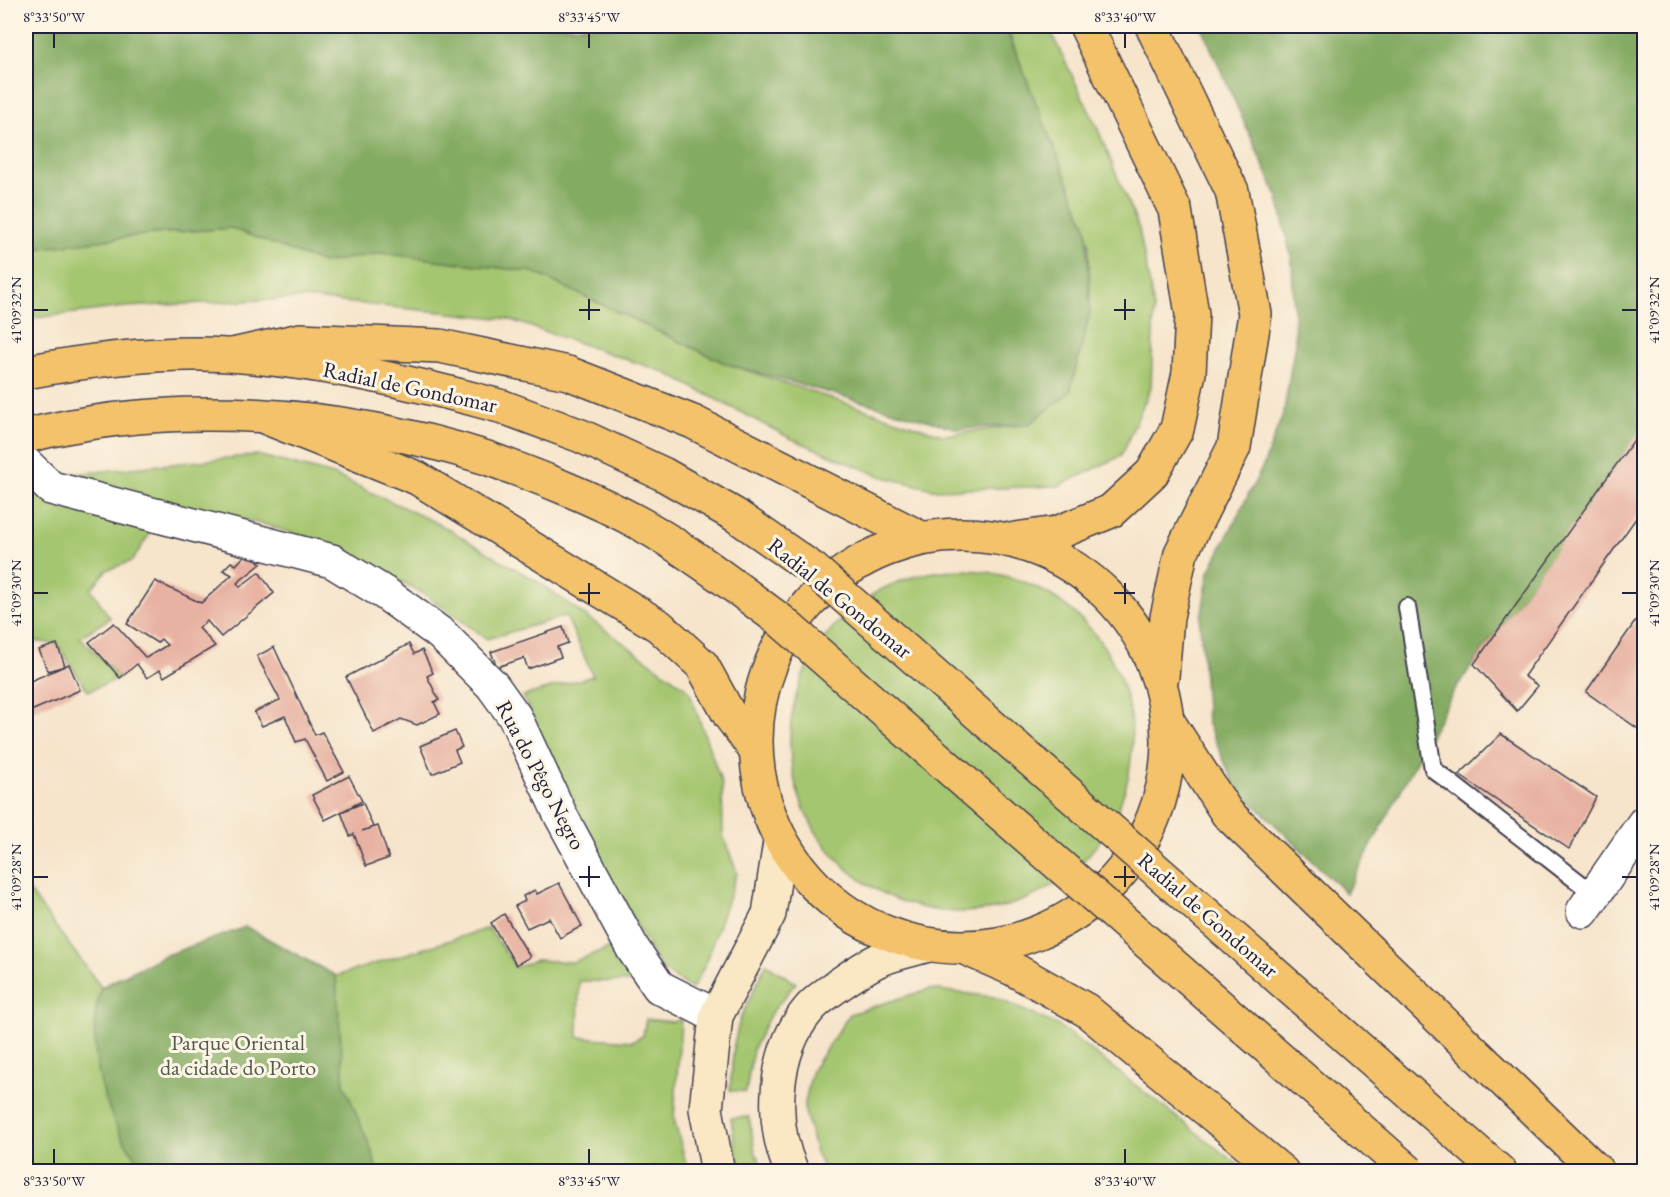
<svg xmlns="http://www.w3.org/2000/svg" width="1670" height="1197" viewBox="0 0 1670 1197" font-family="'EB Garamond',serif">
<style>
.green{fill:#a5c66f;stroke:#647455;stroke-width:1.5}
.forest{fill:#84ab62;stroke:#53664e;stroke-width:1.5}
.building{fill:#e8b2a2}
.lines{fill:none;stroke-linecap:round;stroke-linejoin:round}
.lane-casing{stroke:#423f51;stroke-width:20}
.street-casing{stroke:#423f51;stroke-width:36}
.secondary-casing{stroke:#423f51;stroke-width:36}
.primary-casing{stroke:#423f51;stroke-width:36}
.highway-casing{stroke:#423f51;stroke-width:36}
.lane{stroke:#fff;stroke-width:16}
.street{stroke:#fff;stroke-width:33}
.secondary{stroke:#fae7c3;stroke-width:33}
.primary{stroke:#f3c26a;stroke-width:33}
.highway{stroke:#f3c26a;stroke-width:33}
.highway-bridge-casing{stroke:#423f51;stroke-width:36;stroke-linecap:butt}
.highway-bridge{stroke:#f3c26a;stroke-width:33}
.ticks{fill:none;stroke:#22223b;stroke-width:2}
.labels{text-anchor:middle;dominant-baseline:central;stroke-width:6;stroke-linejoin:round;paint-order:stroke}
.street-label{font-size:22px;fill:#22223b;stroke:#fcf5e5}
.park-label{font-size:22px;fill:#505b4d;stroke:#fcf5e5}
.neatline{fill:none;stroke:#22223b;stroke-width:2}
.ticks-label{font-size:15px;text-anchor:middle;fill:#22223b}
</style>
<rect width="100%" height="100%" fill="#fcf5e5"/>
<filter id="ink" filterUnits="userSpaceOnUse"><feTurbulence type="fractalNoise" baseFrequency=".0167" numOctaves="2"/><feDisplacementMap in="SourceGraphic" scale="12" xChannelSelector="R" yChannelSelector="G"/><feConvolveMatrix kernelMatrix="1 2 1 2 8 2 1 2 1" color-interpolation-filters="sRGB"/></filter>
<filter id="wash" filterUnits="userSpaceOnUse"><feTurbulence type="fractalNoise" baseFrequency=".008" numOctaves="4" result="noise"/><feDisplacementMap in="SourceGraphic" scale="24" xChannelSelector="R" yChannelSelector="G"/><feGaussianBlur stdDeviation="1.35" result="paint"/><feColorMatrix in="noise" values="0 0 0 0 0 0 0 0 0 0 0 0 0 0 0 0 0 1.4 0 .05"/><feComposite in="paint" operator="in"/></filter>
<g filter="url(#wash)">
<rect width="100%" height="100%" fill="#f6e4cb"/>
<g class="green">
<path d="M1006,26H1048L1097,127L1139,229L1154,308L1151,387L1121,456L1059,486L937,490L880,476L790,438L664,372L508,319L304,298L125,307L26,319V250L152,234L231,228L323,263L381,253L533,272L727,364L943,435L1029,424L1070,392L1090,312L1089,243Z"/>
<path d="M257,455L334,475L441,525L538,582L689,690L722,784L723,835L737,873L704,967L692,989L662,970L577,820L523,696L593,676L566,616L487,639L424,594L346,551L267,525L139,499L56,476Z"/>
<path d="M26,483L156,524L132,561L107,570L91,589L110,618L80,637L120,678L88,691L57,644L26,640Z"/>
<circle cx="961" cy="741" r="171"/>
<path d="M26,887L101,987L161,957L246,927L336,976L489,928L516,968L536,960L573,962L624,942L636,982L579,981L578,1037L632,1041L643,1036L646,1019L673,1022L681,1019L674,1119L688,1171H26Z"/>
<path d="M766,964L796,983L771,1013L753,1049L746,1092L730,1090L734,1044L740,1019Z"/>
<path d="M929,989L994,997L1059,1026L1246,1171H825L816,1153L804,1108L812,1070L850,1014Z"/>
<path d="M749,1117L755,1151L764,1171H744L736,1153L731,1118Z"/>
</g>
<g class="forest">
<path d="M26,26H1005L1087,229L1090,312L1070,392L1029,424L958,429L727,364L533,272L381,253L323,263L231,228L152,234L26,250Z"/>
<path d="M1201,26H1644V430L1455,689L1346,893L1235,786L1207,722L1200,623L1209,572L1264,464L1284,411L1295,342L1292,262L1278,198Z"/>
<path d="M246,927L336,976L344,1084L373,1154L377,1171H146C138,1160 128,1149 122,1137C98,1093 86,1036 101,988L161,957Z"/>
</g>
<g id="blocks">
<g class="building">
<path d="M1641,430L1644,432V507L1524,676L1538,686L1517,711L1474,664Z"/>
<path d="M249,551L261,564L237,583L240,587L259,572L274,593L221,637L207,621L199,628L215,646L164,677L160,670L147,678L137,664L120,678L89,642L114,623L146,658L167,645L161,639L157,643L127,624L155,581L201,603L232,575L223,570L231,562L236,565Z"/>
<path d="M1644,609V733L1586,692Z"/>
<path d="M563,627L568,643L557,647L561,657L528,669L524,658L497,667L491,652Z"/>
<path d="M57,644L65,666L48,671L39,650Z"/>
<path d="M409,644L414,654L422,650L433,673L427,676L439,700L434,702L440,714L417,725L401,719L374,733L346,677Z"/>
<path d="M274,647L315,735L322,732L344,772L327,781L305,739L296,742L285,716L262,726L254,712L280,700L257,656Z"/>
<path d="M69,664L80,690L26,713V683Z"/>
<path d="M455,731L462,747L455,750L460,762L432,774L420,746Z"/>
<path d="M1501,734L1596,797L1569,849L1459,775Z"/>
<path d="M349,776L362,801L341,812L363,803L373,827L362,831L378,826L389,858L366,866L354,834L350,836L341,812L325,820L312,795Z"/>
<path d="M559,883L582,926L560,938L549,918L527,928L515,906L525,901L523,896L535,890L537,894Z"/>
<path d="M504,914L530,957L516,965L491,923Z"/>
</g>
</g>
</g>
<g filter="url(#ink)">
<use href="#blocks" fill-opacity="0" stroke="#423f51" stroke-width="1.5"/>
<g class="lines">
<defs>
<path id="lane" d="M1407,607L1433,769L1594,894"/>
<g id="street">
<path d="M26,464L51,488L332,561L386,594L441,634L492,685L515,717L561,816L633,949L659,987L716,1016"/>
<path d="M1583,911L1644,823"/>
</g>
<g id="secondary">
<path d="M718,1172L706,1109L716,1016L769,914L780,842"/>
<path d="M792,1172C769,1122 773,1052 809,1009C819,997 866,965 881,959C895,953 911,950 925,946"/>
</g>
<g id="primary">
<path d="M1152,26L1232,191L1255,314L1234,447L1181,553L1167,617L1162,677"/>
<circle cx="962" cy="741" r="206"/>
<path d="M1015,539L1057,533L1111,511L1152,473L1177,429L1189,373L1192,314L1175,210L1086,26"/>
</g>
<g id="highway">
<path d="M232,355L300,340L440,346L568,373L693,422L921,538"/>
<path d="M26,372C84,361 143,353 202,354C300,356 409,381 503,407"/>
<path d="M267,418L417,478L659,626L702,665L730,716L754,748"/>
<path d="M26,436C174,398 343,412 487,458"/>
<path d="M1169,723L1227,813L1598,1172"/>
<path d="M1238,942L1500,1172"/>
<path d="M967,949L1013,969L1086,1010L1282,1172"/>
</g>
</defs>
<use href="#lane" class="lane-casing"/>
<use href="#street" class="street-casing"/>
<use href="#secondary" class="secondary-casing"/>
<use href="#primary" class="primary-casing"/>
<use href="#highway" class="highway-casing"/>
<use href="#lane" class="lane"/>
<use href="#street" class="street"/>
<use href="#secondary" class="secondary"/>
<use href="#primary" class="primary"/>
<use href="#highway" class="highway"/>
<defs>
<g id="highway-bridge">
<path d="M503,407L581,436L663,474L735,515L813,569L1238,942"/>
<path d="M487,458C539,477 591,497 639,523C689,551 734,586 780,620L1409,1172"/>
</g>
</defs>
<use href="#highway-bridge" class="highway-bridge-casing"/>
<use href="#highway-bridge" class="highway-bridge"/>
</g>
</g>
<path class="ticks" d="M54,33V48M589,33V48M1125,33V48M589,299V320M1125,299V320M33,310H48M579,310H600M1114,310H1135M1622,310H1637M589,583V604M1125,583V604M33,593H48M579,593H600M1114,593H1135M1622,593H1637M589,866V887M1125,866V887M33,877H48M579,877H600M1114,877H1135M1622,877H1637M54,1149V1164M589,1149V1164M1125,1149V1164"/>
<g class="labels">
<g class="street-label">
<text transform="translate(410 387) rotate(12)">Radial de Gondomar</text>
<text transform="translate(840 598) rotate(39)">Radial de Gondomar</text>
<text transform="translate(541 775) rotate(62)">Rua do Pêgo Negro</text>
<text transform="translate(1208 915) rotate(41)">Radial de Gondomar</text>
</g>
<g class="park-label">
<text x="238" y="1042">Parque Oriental<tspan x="238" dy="25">da cidade do Porto</tspan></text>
</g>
</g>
<rect width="1670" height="1197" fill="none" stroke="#fcf5e5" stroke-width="66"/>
<rect x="33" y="33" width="1604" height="1131" class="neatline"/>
<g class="ticks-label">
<text x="54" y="22">8°33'50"W</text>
<text x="589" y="22">8°33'45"W</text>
<text x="1125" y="22">8°33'40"W</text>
<text transform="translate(16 310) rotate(-90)" y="5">41°09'32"N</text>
<text transform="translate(1654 310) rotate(-90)" y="5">41°09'32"N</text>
<text transform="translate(16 593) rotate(-90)" y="5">41°09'30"N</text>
<text transform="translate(1654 593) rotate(-90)" y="5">41°09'30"N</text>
<text transform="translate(16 877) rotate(-90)" y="5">41°09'28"N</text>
<text transform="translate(1654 877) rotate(-90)" y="5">41°09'28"N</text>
<text x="54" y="1186">8°33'50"W</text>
<text x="589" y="1186">8°33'45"W</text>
<text x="1125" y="1186">8°33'40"W</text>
</g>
</svg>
